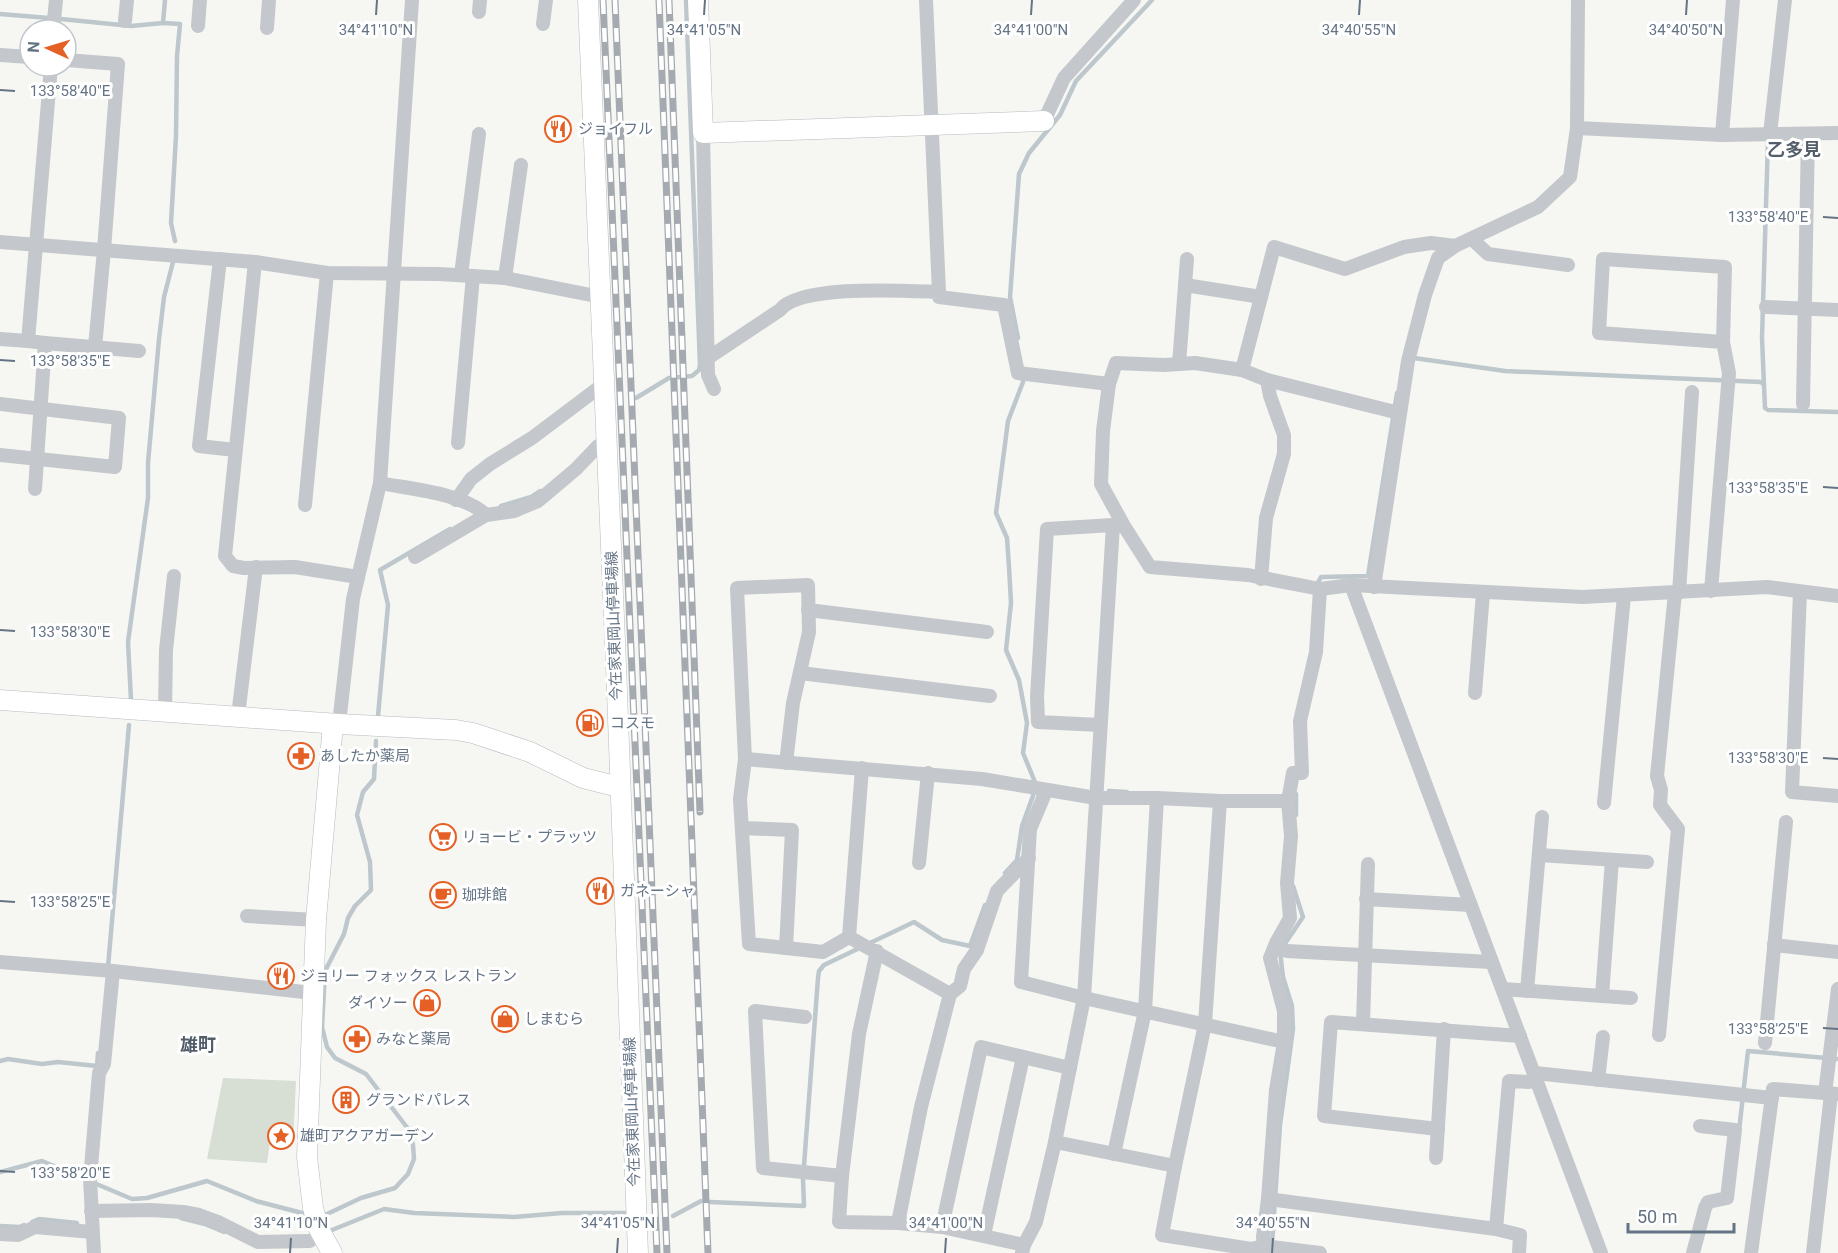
<svg xmlns="http://www.w3.org/2000/svg" width="1838" height="1253" viewBox="0 0 1838 1253" font-family="Roboto,'Noto Sans JP',sans-serif">
<style>
.green{fill:#d7ded4}
.lines{fill:none;stroke-linecap:round;stroke-linejoin:round}
.stream{stroke:#bdc7cc;stroke-width:4.5}
.secondary-casing{stroke:#b6bbc0;stroke-width:21}
.street{stroke:#c4c7cb;stroke-width:14}
.secondary{stroke:#fff;stroke-width:20}
.rail-casing{stroke:#a4aab0;stroke-width:7}
.rail{stroke:#fff;stroke-width:4.5;stroke-dasharray:14;stroke-linecap:butt}
.ticks{fill:none;stroke:#657485;stroke-width:2}
.labels{text-anchor:middle;dominant-baseline:central;stroke-width:6;stroke-linejoin:round;paint-order:stroke}
.poi-label{font-size:15px;fill:#657485;stroke:#fff;text-anchor:start}
.street-label{font-size:15px;fill:#657485;stroke:#fff}
.quarter-label{font-size:18px;font-weight:bold;fill:#535e6a;stroke:#fff}
.ticks-label{font-size:15px;text-anchor:middle;fill:#657485;stroke:#fff;stroke-width:6;stroke-linejoin:round;paint-order:stroke}
</style>
<rect width="100%" height="100%" fill="#f6f7f3"/>
<path class="green" d="M223,1078L296,1081L293,1143L270,1142L267,1163L207,1159Z"/>
<g class="lines">
<g class="stream">
<path d="M165,0L163,23L180,24L177,56L176,136L171,223L175,241"/>
<path d="M0,14L49,18"/>
<path d="M61,19L131,26L163,23"/>
<path d="M1018,338L1010,297L1019,174L1029,153L1060,115L1076,81L1152,0"/>
<path d="M1414,358L1505,371L1761,382L1764,385L1765,408L1768,410L1838,412"/>
<path d="M1764,385L1762,338L1768,139"/>
<path d="M636,398L669,378L692,376L699,370L700,365L686,0"/>
<path d="M501,506L531,497L540,491"/>
<path d="M1316,586L1321,577L1368,576L1397,393"/>
<path d="M131,700L128,642L148,498V463L159,339L164,297L173,262"/>
<path d="M378,716L388,605L380,570L450,529"/>
<path d="M1109,791L1127,792"/>
<path d="M1296,815V794"/>
<path d="M1005,873L1017,860L1022,826L1033,796L1035,782L1023,753L1027,723L1019,680L1006,650L1011,603L1009,567L1007,538L996,513L1008,421L1023,382V376"/>
<path d="M108,967L129,725"/>
<path d="M0,1061L8,1059L42,1064L58,1062L97,1066L98,1053"/>
<path d="M1739,1131L1748,1051L1838,1059"/>
<path d="M0,1172L42,1161L132,1199L147,1198L207,1181L256,1201L306,1214"/>
<path d="M710,1202L804,1206L803,1179L818,978L819,971L824,965L914,922L942,940L970,946L985,905"/>
<path d="M325,1215L361,1198L395,1188L408,1174L414,1159L413,1145L409,1130L366,1074L335,1058L327,1047L322,1027L325,971L344,934L348,918L355,906L371,890L370,862L357,815L363,792L374,779L376,741"/>
<path d="M673,1216L701,1201"/>
<path d="M181,1218L205,1224L224,1232"/>
<path d="M32,1222L39,1219L77,1223"/>
<path d="M0,1226L19,1227L24,1225"/>
<path d="M332,1230L384,1209L414,1213L514,1217L562,1213H629"/>
<path d="M1272,1244L1280,1125L1293,1029L1292,1006L1283,977L1280,951L1303,917L1293,886"/>
</g>
<defs>
<g id="secondary">
<path d="M588,0L616,665L638,1253"/>
<path d="M698,0L703,133L1044,121"/>
<path d="M0,700L339,724L456,730L473,733L530,752L583,778L619,787"/>
<path d="M332,1253L319,1229L313,1208L307,1157L316,920L333,724"/>
</g>
</defs>
<use href="#secondary" class="secondary-casing"/>
<g class="street">
<path d="M926,0L939,292"/>
<path d="M479,12L480,0"/>
<path d="M125,21L127,0"/>
<path d="M543,24L546,0"/>
<path d="M198,26L200,0"/>
<path d="M267,28L269,0"/>
<path d="M53,30L56,0"/>
<path d="M0,55L30,57"/>
<path d="M66,60L118,64L104,250L95,347"/>
<path d="M1044,121L1064,78L1134,0"/>
<path d="M1577,128L1722,135L1838,133"/>
<path d="M703,133L708,375L714,389"/>
<path d="M1770,134L1785,0"/>
<path d="M1722,135L1733,0"/>
<path d="M1472,239L1488,254L1568,265"/>
<path d="M0,242L255,262L327,273L439,274L505,278L601,297"/>
<path d="M220,259L199,446L235,450"/>
<path d="M255,262L225,556L233,566L244,568L295,567L358,577"/>
<path d="M461,275L479,134"/>
<path d="M505,278L521,165"/>
<path d="M1185,285L1261,297"/>
<path d="M1766,307L1838,310"/>
<path d="M0,339L28,341"/>
<path d="M45,343L139,351"/>
<path d="M708,358L780,310C800,284 907,291 939,292V297L1004,305L1018,373L1109,384"/>
<path d="M1179,364L1187,259"/>
<path d="M1242,370L1274,247L1345,269L1404,247L1431,243L1455,246"/>
<path d="M0,404L119,418L115,467L0,455"/>
<path d="M1803,404L1808,134"/>
<path d="M458,443L473,276"/>
<path d="M380,483C410,489 463,493 486,515"/>
<path d="M35,489L45,343L28,341L51,66"/>
<path d="M456,500L471,479L490,464L532,438L605,383"/>
<path d="M305,505L327,273"/>
<path d="M1124,526L1101,484L1103,431L1109,384L1116,363L1164,365L1195,363L1242,370L1267,380L1399,413"/>
<path d="M415,557L486,515L514,511L538,501L576,469L598,446L607,441"/>
<path d="M1261,579L1266,518L1284,454V435L1270,396L1267,380"/>
<path d="M1351,585L1601,1253"/>
<path d="M1374,587L1408,361L1425,295L1438,258L1455,246L1538,207L1570,177L1577,128L1578,0"/>
<path d="M1711,591L1729,373L1723,342L1725,267L1603,259L1599,333L1723,342"/>
<path d="M1800,592L1792,792L1838,796"/>
<path d="M1679,593L1692,392"/>
<path d="M808,610L987,632"/>
<path d="M800,673L990,696"/>
<path d="M1475,693L1483,593"/>
<path d="M165,711L166,650L174,576"/>
<path d="M238,716L256,567"/>
<path d="M339,724L353,599L380,483L412,0"/>
<path d="M1100,725L1038,722L1037,697L1047,529L1113,525L1124,526L1150,567L1248,575L1320,589L1351,585L1583,597L1767,587L1838,596"/>
<path d="M745,759L982,779L1096,798H1157L1220,801L1205,1024L1175,1166L1055,1142"/>
<path d="M786,763L793,703L809,632L808,585L737,588L745,759L740,799L749,944L823,952L849,937L950,994L921,1107L898,1223L942,1227L1024,1245"/>
<path d="M1046,791L1030,829L1021,982L1084,998L1284,1042L1276,1090L1268,1199L1496,1229L1520,1235L1519,1253"/>
<path d="M1220,801H1288L1291,836L1287,883L1290,918L1276,943L1270,958L1284,1011V1042"/>
<path d="M1288,801L1293,773H1302L1300,721L1316,652L1320,589"/>
<path d="M1604,803L1624,596"/>
<path d="M742,828L792,830L786,948"/>
<path d="M1539,855L1647,862"/>
<path d="M919,863L928,773"/>
<path d="M1366,899L1470,905"/>
<path d="M247,916L316,920"/>
<path d="M849,937L862,768"/>
<path d="M1774,945L1838,952"/>
<path d="M877,951L859,1034L842,1176L839,1222L898,1223"/>
<path d="M1287,951L1491,962"/>
<path d="M0,962L113,971L313,993"/>
<path d="M1503,989L1631,998"/>
<path d="M1527,991L1542,817"/>
<path d="M950,994L960,986L964,969L977,950L997,891L1029,858"/>
<path d="M1602,996L1612,860"/>
<path d="M805,1017L755,1011L763,1168L842,1176"/>
<path d="M1363,1024L1368,864"/>
<path d="M1659,1035L1678,829L1660,805L1661,790L1657,776L1675,593"/>
<path d="M1765,1043L1786,822"/>
<path d="M1535,1073L1772,1098"/>
<path d="M1598,1080L1603,1037"/>
<path d="M1825,1093L1838,989"/>
<path d="M1438,1129L1324,1116L1331,1022L1520,1036"/>
<path d="M1114,1154L1145,1011L1157,798"/>
<path d="M1436,1158L1444,1029"/>
<path d="M1175,1166L1162,1235L1251,1249L1264,1246L1263,1237L1268,1199"/>
<path d="M91,1211L151,1210L183,1212L199,1215L218,1222L258,1242L310,1241"/>
<path d="M942,1227L981,1047L1070,1068"/>
<path d="M1496,1229L1509,1081L1529,1082L1537,1079"/>
<path d="M0,1234L18,1235L35,1227L92,1232"/>
<path d="M984,1235L1023,1057"/>
<path d="M94,1253L90,1179L99,1073L104,1064L113,971"/>
<path d="M1022,1253L1024,1245L1036,1222L1055,1142L1084,998L1113,525"/>
<path d="M1266,1253L1264,1246L1320,1253"/>
<path d="M1693,1253L1705,1208L1708,1202L1727,1198L1735,1130L1700,1126"/>
<path d="M1751,1253L1773,1089L1838,1094"/>
<path d="M1813,1253L1831,1094"/>
</g>
<use href="#secondary" class="secondary"/>
<defs>
<g id="rail">
<path d="M603,0L657,1253"/>
<path d="M615,0L667,1253"/>
<path d="M659,0L708,1253"/>
<path d="M669,0L700,812"/>
</g>
</defs>
<use href="#rail" class="rail-casing"/>
<use href="#rail" class="rail"/>
</g>
<path class="ticks" d="M376,15L377,0M704,15L705,0M1031,15L1032,0M1359,15L1360,0M1686,15L1687,0M0,90L15,91M1823,217L1838,218M0,360L15,361M1823,487L1838,488M0,630L15,631M1823,758L1838,759M0,901L15,902M1823,1028L1838,1029M0,1171L15,1172M290,1253L291,1238M617,1253L618,1238M945,1253L946,1238M1272,1253L1273,1238"/>
<defs>
<symbol id="restaurant-ring" viewBox="-11 -11 22 22"><circle r="9.5" fill="#fff" stroke="#e56025" stroke-width="1.5"/><path d="M-5-6h1v4h1v-4h1v4h1v-4h1v5L-1.5 .5V6h-2V.5L-5-1ZM5-6V6H3V1.5H1.5Q1.5-4 5-6Z" fill="#e56025"/></symbol>
<symbol id="fuel-ring" viewBox="-11 -11 22 22"><circle r="9.5" fill="#fff" stroke="#e56025" stroke-width="1.5"/><path d="M-5.5-6h7V0h2V4h1.3V-2.5L3-4.5l.8-.8L6-3V5H2.5V1h-1V6h-7ZM-4.2-4.7v3.2H.2V-4.7Z" fill="#e56025"/></symbol>
<symbol id="pharmacy-ring" viewBox="-11 -11 22 22"><circle r="9.5" fill="#fff" stroke="#e56025" stroke-width="1.5"/><path d="M-2-6h4v4h4v4h-4v4h-4v-4h-4v-4h4Z" fill="#e56025"/></symbol>
<symbol id="supermarket-ring" viewBox="-11 -11 22 22"><circle r="9.5" fill="#fff" stroke="#e56025" stroke-width="1.5"/><path d="M-6-5.5h2.5l.6 2H6L4.5 2H-2.5L-4.4-4H-6ZM-1.5 3.2a1.3 1.3 0 1 0 .1 0ZM3 3.2a1.3 1.3 0 1 0 .1 0Z" fill="#e56025"/></symbol>
<symbol id="cafe-ring" viewBox="-11 -11 22 22"><circle r="9.5" fill="#fff" stroke="#e56025" stroke-width="1.5"/><path d="M-5.5-4.5H6V0H3Q3 3.5 0 3.5H-2.5Q-5.5 3.5-5.5 0ZM3-3.2v2h1.7v-2ZM-6 4.5H4V6H-6Z" fill="#e56025"/></symbol>
<symbol id="shop-ring" viewBox="-11 -11 22 22"><circle r="9.5" fill="#fff" stroke="#e56025" stroke-width="1.5"/><path d="M-5-2.5h2.3a2.7 3.5 0 0 1 5.4 0H5L5.5 6h-11ZM-1.5-2.5h3a1.5 2.3 0 0 0-3 0Z" fill="#e56025"/></symbol>
<symbol id="building-ring" viewBox="-11 -11 22 22"><circle r="9.5" fill="#fff" stroke="#e56025" stroke-width="1.5"/><path d="M-4-6H4V6H1V3H-1V6H-4ZM-2.5-4.3h1.7v1.8h-1.7ZM.8-4.3h1.7v1.8H.8ZM-2.5-1h1.7V.8h-1.7ZM.8-1h1.7V.8H.8Z" fill="#e56025"/></symbol>
<symbol id="sight-ring" viewBox="-11 -11 22 22"><circle r="9.5" fill="#fff" stroke="#e56025" stroke-width="1.5"/><path d="M0-6L1.8-2.2L6-1.7L2.9 1.2L3.7 5.4L0 3.3L-3.7 5.4L-2.9 1.2L-6-1.7L-1.8-2.2Z" fill="#e56025"/></symbol>
</defs>
<g fill-rule="evenodd">
<use href="#restaurant-ring" x="543" y="114" width="30" height="30"/>
<use href="#fuel-ring" x="575" y="708" width="30" height="30"/>
<use href="#pharmacy-ring" x="286" y="741" width="30" height="30"/>
<use href="#supermarket-ring" x="428" y="822" width="30" height="30"/>
<use href="#restaurant-ring" x="585" y="876" width="30" height="30"/>
<use href="#cafe-ring" x="428" y="880" width="30" height="30"/>
<use href="#restaurant-ring" x="266" y="961" width="30" height="30"/>
<use href="#shop-ring" x="412" y="988" width="30" height="30"/>
<use href="#shop-ring" x="490" y="1004" width="30" height="30"/>
<use href="#pharmacy-ring" x="342" y="1024" width="30" height="30"/>
<use href="#building-ring" x="331" y="1085" width="30" height="30"/>
<use href="#sight-ring" x="266" y="1121" width="30" height="30"/>
</g>
<g class="labels">
<g class="poi-label">
<text x="578" y="129">ジョイフル</text>
<text x="610" y="723">コスモ</text>
<text x="320" y="756">あしたか薬局</text>
<text x="462" y="837">リョービ・プラッツ</text>
<text x="620" y="891">ガネーシャ</text>
<text x="462" y="895">珈琲館</text>
<text x="300" y="976">ジョリー フォックス レストラン</text>
<text x="408" y="1003" text-anchor="end">ダイソー</text>
<text x="524" y="1019">しまむら</text>
<text x="376" y="1039">みなと薬局</text>
<text x="366" y="1100">グランドパレス</text>
<text x="300" y="1136">雄町アクアガーデン</text>
</g>
<g class="street-label">
<text transform="translate(614 626) rotate(-92)">今在家東岡山停車場線</text>
<text transform="translate(632 1112) rotate(-92)">今在家東岡山停車場線</text>
</g>
<g class="quarter-label">
<text x="1794" y="149">乙多見</text>
<text x="198" y="1044">雄町</text>
</g>
</g>
<g class="ticks-label">
<text x="376" y="35">34°41'10"N</text>
<text x="704" y="35">34°41'05"N</text>
<text x="1031" y="35">34°41'00"N</text>
<text x="1359" y="35">34°40'55"N</text>
<text x="1686" y="35">34°40'50"N</text>
<text x="70" y="96">133°58'40"E</text>
<text x="1768" y="222">133°58'40"E</text>
<text x="70" y="366">133°58'35"E</text>
<text x="1768" y="493">133°58'35"E</text>
<text x="70" y="637">133°58'30"E</text>
<text x="1768" y="763">133°58'30"E</text>
<text x="70" y="907">133°58'25"E</text>
<text x="1768" y="1034">133°58'25"E</text>
<text x="70" y="1178">133°58'20"E</text>
<text x="291" y="1228">34°41'10"N</text>
<text x="618" y="1228">34°41'05"N</text>
<text x="946" y="1228">34°41'00"N</text>
<text x="1273" y="1228">34°40'55"N</text>
</g>
<g transform="translate(48 48) rotate(274)"><circle r="28" fill="#ffffff" stroke="#c1c7ce" stroke-width="1.5"/>
<path d="M0-4.5L10 22L0 15L-10 22Z" fill="#e56025"/>
<text y="-9" font-size="16" font-weight="bold" text-anchor="middle" fill="#657485">N</text>
</g>
<path d="M1628 1223v9h106v-9" fill="none" stroke="#657485" stroke-width="3"/>
<text x="1637" y="1223" font-size="18" fill="#657485" stroke="#ffffff" stroke-width="4.5" paint-order="stroke">50 m</text>
</svg>
